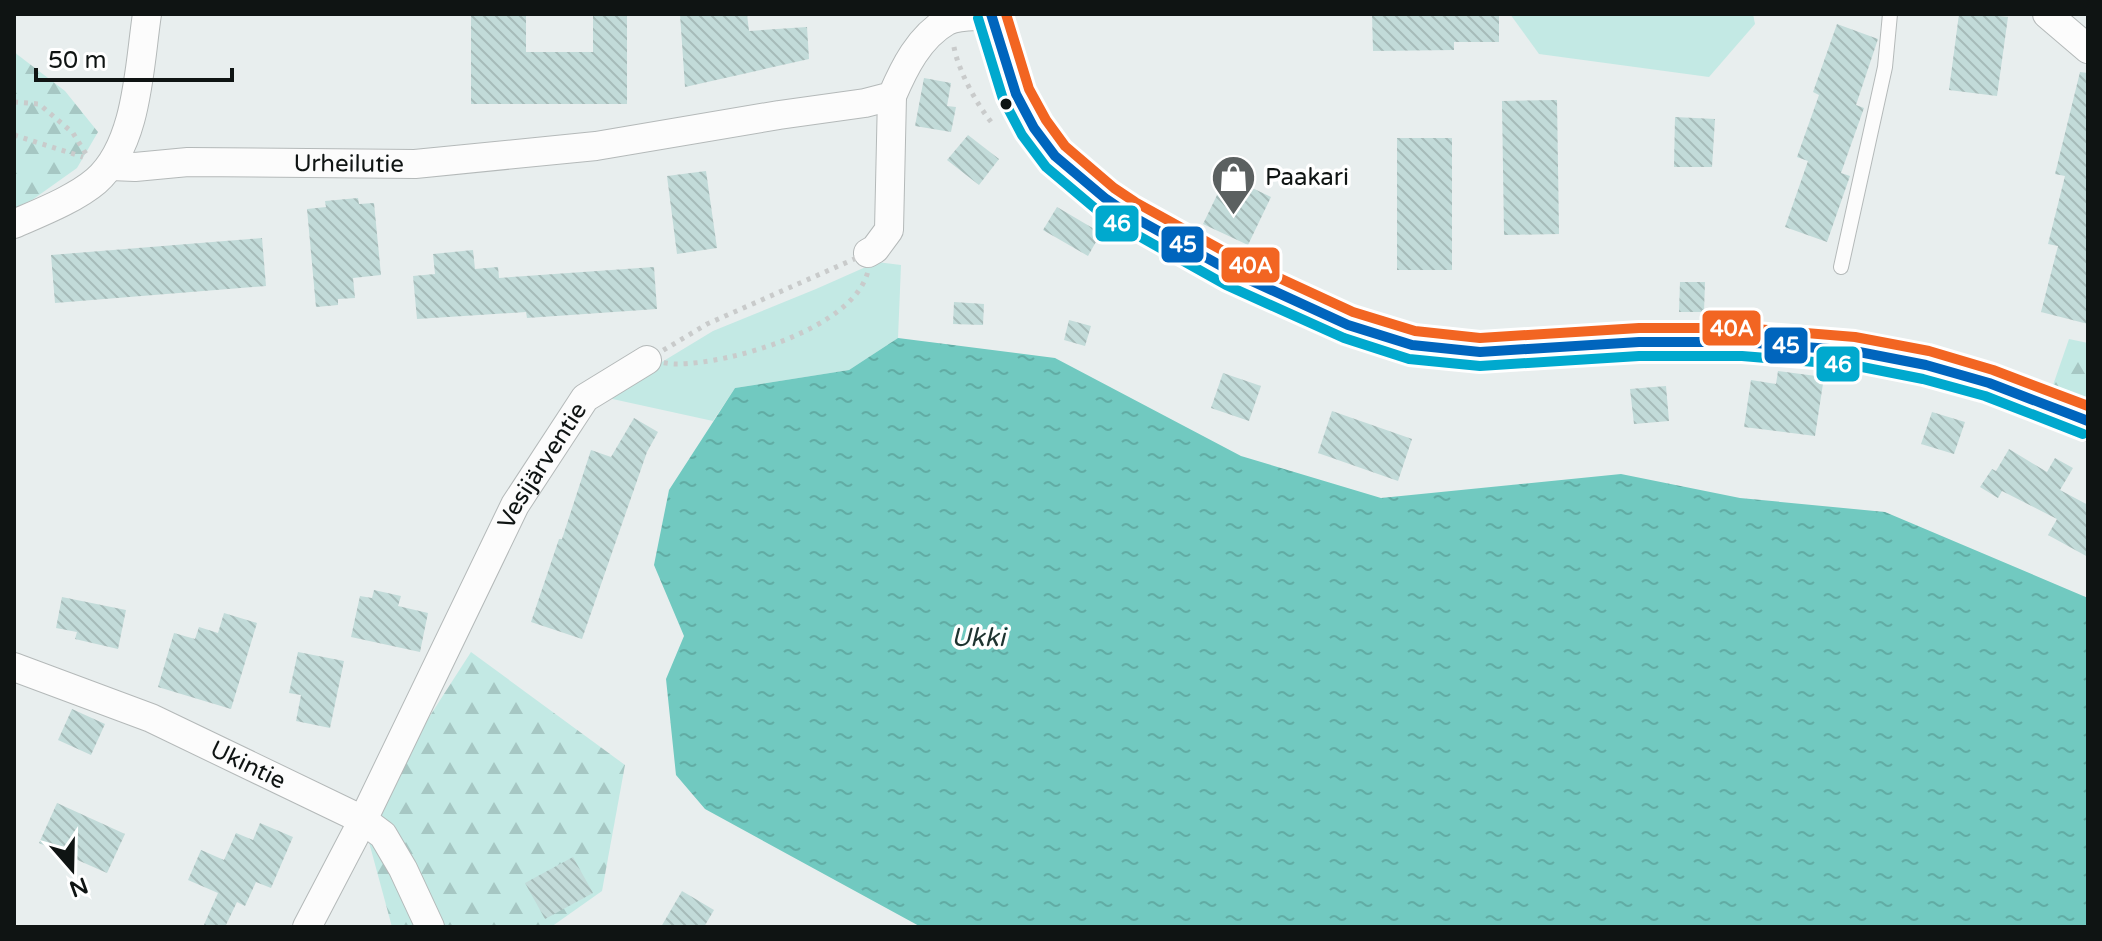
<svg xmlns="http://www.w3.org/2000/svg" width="2102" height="941" viewBox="0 0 2102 941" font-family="'Varela Round',sans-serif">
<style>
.forest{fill:url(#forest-firs)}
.park{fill:#c3e9e4}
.water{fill:url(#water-ripples)}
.building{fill:url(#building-back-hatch)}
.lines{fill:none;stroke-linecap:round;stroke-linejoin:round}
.service-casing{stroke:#b4b9b9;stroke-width:16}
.minor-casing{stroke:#b4b9b9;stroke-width:30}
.secondary-casing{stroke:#b4b9b9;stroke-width:42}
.path{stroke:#c9cbcb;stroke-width:5;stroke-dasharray:4 6;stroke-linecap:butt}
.service{stroke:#fcfcfc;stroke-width:14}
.minor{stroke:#fcfcfc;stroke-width:28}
.secondary{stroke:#fcfcfc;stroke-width:40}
.bus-1-casing{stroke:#fff;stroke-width:16}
.bus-2-casing{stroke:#fff;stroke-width:16}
.bus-3-casing{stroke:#fff;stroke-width:16}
.bus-1{stroke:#0065bd;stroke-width:10}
.bus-2{stroke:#00a9ce;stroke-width:10}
.bus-3{stroke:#f26522;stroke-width:10}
.bus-dot{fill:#0f1413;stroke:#fff;stroke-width:3}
.labels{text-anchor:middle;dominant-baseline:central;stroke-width:7;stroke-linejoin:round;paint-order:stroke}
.street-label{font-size:24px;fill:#0f1413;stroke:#fff}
.poi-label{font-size:24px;fill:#0f1413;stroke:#fff;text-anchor:start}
.water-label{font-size:26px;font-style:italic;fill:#1e3330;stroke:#fff}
.line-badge{stroke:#fff;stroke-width:3}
.badge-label{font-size:22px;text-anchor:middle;font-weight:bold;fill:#fff}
</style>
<defs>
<pattern id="forest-firs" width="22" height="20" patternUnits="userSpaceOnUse" patternTransform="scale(2)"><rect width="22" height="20" fill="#c3e9e4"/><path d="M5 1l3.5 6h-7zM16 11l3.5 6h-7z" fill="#a6c7c3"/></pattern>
<pattern id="water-ripples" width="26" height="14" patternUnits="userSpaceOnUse" patternTransform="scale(2)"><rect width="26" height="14" fill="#71c9c0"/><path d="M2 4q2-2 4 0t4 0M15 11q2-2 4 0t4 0" fill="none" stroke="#61aca4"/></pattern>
<pattern id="building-back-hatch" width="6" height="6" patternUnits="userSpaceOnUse" patternTransform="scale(2)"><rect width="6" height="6" fill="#c2dbd9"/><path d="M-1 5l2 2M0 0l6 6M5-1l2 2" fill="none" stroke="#a6bbb9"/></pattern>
</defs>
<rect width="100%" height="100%" fill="#e8eeee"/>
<g class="forest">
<path d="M14,52L65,91L98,132L77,168L32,200L14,208Z"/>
<path d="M2069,339L2088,343V403L2052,388Z"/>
<path d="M471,652L625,765L602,891L551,927H392L363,820Z"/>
</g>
<g class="park">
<path d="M1510,14H1753L1755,24L1709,77L1539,54Z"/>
<path d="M877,262L901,265L898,338L849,370L735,388L713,421L608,398L652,368L713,331L816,289Z"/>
</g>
<path class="water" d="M898,338L1055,358L1241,456L1381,498L1621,474L1740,498L1885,512L2088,598V927H921L705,809L676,775L666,679L684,636L654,565L669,490L735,388L849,370Z"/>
<g class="building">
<path d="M471,14H526V52H593V14H627V104H471Z"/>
<path d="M680,14H747L749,31L807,27L809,59L685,87Z"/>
<path d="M1372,14H1499V42H1454V50L1373,51Z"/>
<path d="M1959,14H2000V16L2008,17L1997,96L1949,90Z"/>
<path d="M1837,24L1878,39L1856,105L1864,108L1841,173L1850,176L1827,242L1785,227L1808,161L1797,157L1819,95L1813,92Z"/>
<path d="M2080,72L2088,73V324L2041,312L2058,246L2048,244L2065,176L2055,174Z"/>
<path d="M924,78L951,83L947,106L956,107L951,132L915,126Z"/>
<path d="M1557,100L1559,234L1504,235L1502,101Z"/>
<path d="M1675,117L1715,119L1712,167H1674Z"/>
<path d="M968,135L999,159L979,185L947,160Z"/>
<rect x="1397" y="138" width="55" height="132"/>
<path d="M706,171L717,248L677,254L667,176Z"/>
<path d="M1246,185L1271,197L1248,245L1203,224L1218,193L1238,203Z"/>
<path d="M358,198L359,204L374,203L381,275L353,278L355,298L338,299V305L316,307L307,209L326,207L325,201Z"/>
<path d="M1057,207L1101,233L1088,256L1043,230Z"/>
<path d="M262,238L266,286L55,303L51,255Z"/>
<path d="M473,250L475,269L498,267L499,278L654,267L657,309L527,318L526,312L417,319L413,276L435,274L433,254Z"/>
<path d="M1680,282H1705L1704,312H1679Z"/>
<path d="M954,302L984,304L983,325L953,324Z"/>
<path d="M1069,320L1091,326L1085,346L1064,340Z"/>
<path d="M1778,371L1824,377L1815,436L1744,427L1751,380L1776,384Z"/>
<path d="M1223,373L1261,386L1249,421L1211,408Z"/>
<path d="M1666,386L1669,421L1634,424L1630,389Z"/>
<path d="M1332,411L1412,439L1398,481L1318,453Z"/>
<path d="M1932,412L1965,422L1954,454L1921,444Z"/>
<path d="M634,418L658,432L647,452L582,639L531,622L559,539H562L591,450L611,457Z"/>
<path d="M2009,449L2047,472L2055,458L2073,468L2060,490L2088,505V557L2048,535L2057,519L2002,491L1998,498L1980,487L1992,469L1996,471Z"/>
<path d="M374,590L401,596L398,606L428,613L420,652L351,637L360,596L372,598Z"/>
<path d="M62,597L126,610L118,649L75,639L77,632L56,628Z"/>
<path d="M224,613L257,623L231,709L158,687L174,633L195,639L199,627L218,633Z"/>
<path d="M298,652L344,661L330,728L296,721L301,695L289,693Z"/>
<path d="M72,709L105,724L91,755L58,740Z"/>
<path d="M57,803L125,834L107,873L39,843Z"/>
<path d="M260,823L293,837L271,888L256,882L245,906L237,902L225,927H203L218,893L188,880L201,850L224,860L236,833L253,840Z"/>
<path d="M573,857L593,893L545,919L525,883Z"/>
<path d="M682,891L714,910L704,927H661Z"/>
</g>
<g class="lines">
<defs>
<path id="service" d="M1841,267L1885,67L1890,14"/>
<g id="minor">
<path d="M2047,14L2088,49"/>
<path id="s1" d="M111,166L135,167L188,162L415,164L596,146L779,115L865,103L892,96C904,68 919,37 947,21C959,15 978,17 991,15"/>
<path d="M14,224C39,213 75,199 96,181C138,144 139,67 147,14"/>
<path d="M868,253L875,249L889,230L892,96"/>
<path id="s2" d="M14,667L151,718L363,820L383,835L403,869L430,927"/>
<path id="s3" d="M307,927L363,820L515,505L585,398L647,360"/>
</g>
<path id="secondary" d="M991,14L1016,94L1034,128L1055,156L1106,199L1128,214L1232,272L1348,325L1412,345L1480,352L1639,342H1743L1854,351L1926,365L1989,383L2088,421"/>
</defs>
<use href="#service" class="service-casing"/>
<use href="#minor" class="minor-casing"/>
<use href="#secondary" class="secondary-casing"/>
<g class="path">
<path d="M954,47C958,70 977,105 992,123"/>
<path d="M14,102L39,104L73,133L86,154"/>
<path d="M14,135L83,157"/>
<path d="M868,253C868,258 869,266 868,271C854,329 729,364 677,364C667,364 657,361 647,360L707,324Z"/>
</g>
<use href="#service" class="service"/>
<use href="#minor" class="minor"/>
<use href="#secondary" class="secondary"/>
<defs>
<path id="bus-1" d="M991,14L1016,94L1034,128L1055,156L1106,199L1128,214L1232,272L1348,325L1412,345L1480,352L1639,342H1743L1854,351L1926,365L1989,383L2088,421"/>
<path id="bus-2" d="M978,18L1003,99L1022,135L1046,167L1097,210L1121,226L1226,285L1344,338L1409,359L1480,366L1639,356H1742L1852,365L1923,379L1985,396L2083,434"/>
<path id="bus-3" d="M1006,14L1029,89L1046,120L1065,146L1114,188L1135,202L1238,259L1353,312L1415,331L1480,338L1639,328H1744L1855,337L1929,351L1993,370L2088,406"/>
</defs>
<use href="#bus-1" class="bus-1-casing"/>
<use href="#bus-2" class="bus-2-casing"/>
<use href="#bus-3" class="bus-3-casing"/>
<use href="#bus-1" class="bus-1"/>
<use href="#bus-2" class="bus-2"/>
<use href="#bus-3" class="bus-3"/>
</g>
<defs>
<symbol id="shop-pin" viewBox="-11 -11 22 30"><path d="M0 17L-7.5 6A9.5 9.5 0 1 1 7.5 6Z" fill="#5b6060" stroke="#fff"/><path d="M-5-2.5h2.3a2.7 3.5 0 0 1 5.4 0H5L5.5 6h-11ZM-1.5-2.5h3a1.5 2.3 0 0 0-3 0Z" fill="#fff"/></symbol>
</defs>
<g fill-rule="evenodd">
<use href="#shop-pin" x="1208" y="152" width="51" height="69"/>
</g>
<circle class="bus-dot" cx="1006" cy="104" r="7"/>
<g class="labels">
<g class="street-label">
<text stroke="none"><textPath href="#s1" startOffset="238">Urheilutie</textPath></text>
<text stroke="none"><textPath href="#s3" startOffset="518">Vesijärventie</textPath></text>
<text stroke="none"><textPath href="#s2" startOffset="254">Ukintie</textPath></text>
</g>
<g class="poi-label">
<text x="1265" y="177">Paakari</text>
</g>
<g class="water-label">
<text x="978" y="637">Ukki</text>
</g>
</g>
<g class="line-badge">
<rect x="1094" y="204" width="46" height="39" rx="8" fill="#00a9ce"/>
<rect x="1160" y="225" width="45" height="39" rx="8" fill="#0065bd"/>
<rect x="1220" y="246" width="61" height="38" rx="8" fill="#f26522"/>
<rect x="1701" y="309" width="61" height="38" rx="8" fill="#f26522"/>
<rect x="1763" y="326" width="46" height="39" rx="8" fill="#0065bd"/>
<rect x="1815" y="345" width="46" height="38" rx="8" fill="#00a9ce"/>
</g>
<g class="badge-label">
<text x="1117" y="231">46</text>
<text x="1183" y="252">45</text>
<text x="1251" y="273">40A</text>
<text x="1732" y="336">40A</text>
<text x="1786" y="353">45</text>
<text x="1838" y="372">46</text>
</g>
<rect width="2102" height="941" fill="none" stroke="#0f1413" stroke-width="32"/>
<g transform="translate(72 869) rotate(160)" stroke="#ffffff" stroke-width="6" paint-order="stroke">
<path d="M0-6L14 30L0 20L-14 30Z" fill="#0f1413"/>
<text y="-12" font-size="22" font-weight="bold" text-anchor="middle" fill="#0f1413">N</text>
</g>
<path d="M36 68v12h196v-12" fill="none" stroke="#0f1413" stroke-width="4"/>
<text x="48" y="68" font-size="24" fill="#0f1413" stroke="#ffffff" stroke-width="6" paint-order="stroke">50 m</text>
</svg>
